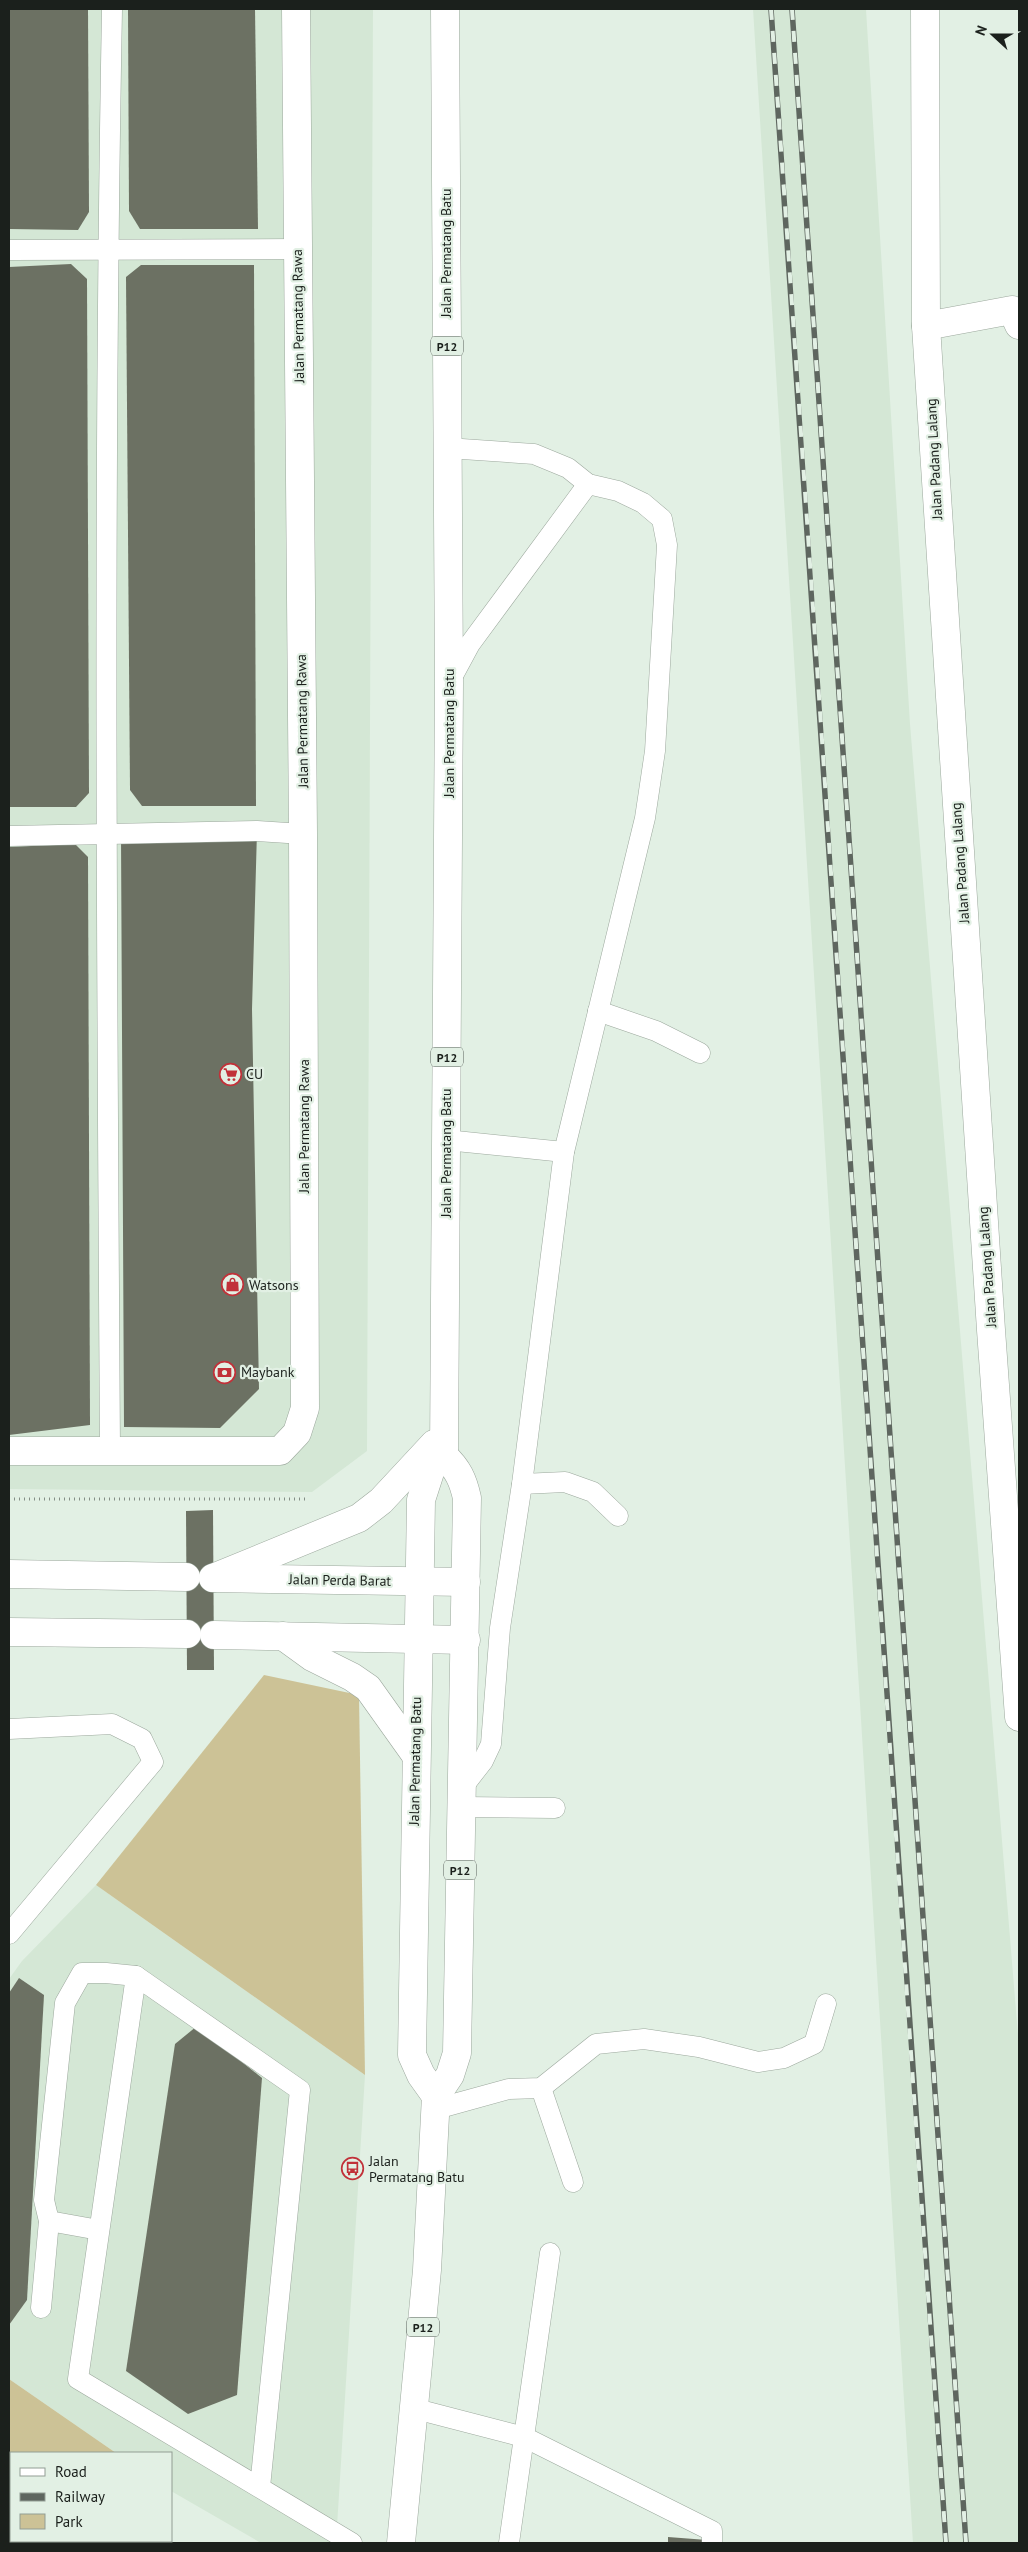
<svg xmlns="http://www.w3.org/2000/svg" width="1028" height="2552" viewBox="0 0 1028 2552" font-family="'PT Sans',sans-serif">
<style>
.built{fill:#d4e7d5}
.green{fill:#ccc296}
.building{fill:#6c7163}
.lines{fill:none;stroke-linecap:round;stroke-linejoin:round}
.service-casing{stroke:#9ca89d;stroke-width:21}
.minor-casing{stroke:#9ca89d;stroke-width:29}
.tertiary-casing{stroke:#9ca89d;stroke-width:29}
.primary-casing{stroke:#9ca89d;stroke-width:29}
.path{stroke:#848e86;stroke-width:3;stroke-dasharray:1 4;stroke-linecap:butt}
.service{stroke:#fff;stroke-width:20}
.minor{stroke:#fff;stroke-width:28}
.tertiary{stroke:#fff;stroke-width:28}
.primary{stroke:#fff;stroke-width:28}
.rail-casing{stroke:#5e665f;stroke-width:5.5}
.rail{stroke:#e2f0e4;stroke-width:4;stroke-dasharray:11;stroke-linecap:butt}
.labels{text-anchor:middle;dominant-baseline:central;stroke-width:4.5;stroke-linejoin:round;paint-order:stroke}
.shield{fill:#e2f0e4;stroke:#575e58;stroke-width:1}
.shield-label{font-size:12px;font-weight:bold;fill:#1b201c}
.street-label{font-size:14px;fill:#1b201c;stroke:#e2f0e4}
.poi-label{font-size:14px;fill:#1b201c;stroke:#e2f0e4;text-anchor:start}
</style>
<rect width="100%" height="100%" fill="#e2f0e4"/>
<g class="built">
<path d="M9,9H373L367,1451L312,1492L9,1489Z"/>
<path d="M753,9H866L910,724L1019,2047V2543H913Z"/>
<path d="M96,1885L365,2075L336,2543H261L171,2491V2453H116L9,2379V1979L22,1961Z"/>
</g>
<g class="green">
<path d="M264,1675L359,1695L365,2075L96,1885Z"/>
<path d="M9,2379L116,2453H11V2541H123L120,2543H9Z"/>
</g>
<g class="building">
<path d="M9,9H88L89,212L78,230L9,229Z"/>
<path d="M128,9H255L258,229H140L129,211Z"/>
<path d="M71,264L87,279L89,793L76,807H9V267Z"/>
<path d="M141,265H254L256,806H142L130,790L126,277Z"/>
<path d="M257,831L252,1009L259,1389L220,1428L124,1427L121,835Z"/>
<path d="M75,844L88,857L90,1425L9,1435V847Z"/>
<path d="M213,1510L214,1670H187L186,1511Z"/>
<path d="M19,1978L44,1995L27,2300L9,2325V1993Z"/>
<path d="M197,2026L262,2078L237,2395L188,2414L126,2371L175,2044Z"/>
<path d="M668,2537L720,2541L719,2543H668Z"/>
</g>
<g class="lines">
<defs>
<g id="service">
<path d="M9,250L298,249"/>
<path d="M447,448L534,454L568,468L588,484L618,491L643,503L662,519L667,545L655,751L645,818L564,1152L522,1484L500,1628L491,1744L483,1761L462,1788"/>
<path d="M450,681L470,644L588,484"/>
<path d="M9,836L257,831L303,834"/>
<path d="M598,1011L656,1031L700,1053"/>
<path d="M446,1140L564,1152"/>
<path d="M110,1451C107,970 103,490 112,9"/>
<path d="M522,1484L565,1482L593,1492L618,1516"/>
<path d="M9,1729L112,1724L142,1739L153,1762L9,1934"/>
<path d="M462,1807L555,1808"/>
<path d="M541,2088L573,2182"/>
<path d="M436,2109L509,2089L541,2088L596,2044L644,2039L699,2047L758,2062L784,2058L814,2044L826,2004"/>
<path d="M99,2230L49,2221L44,2200L65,2003L82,1973H106L136,1976"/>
<path d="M41,2308L49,2221"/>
<path d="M416,2409L524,2437L712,2531V2543"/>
<path d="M260,2487L300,2090L136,1976L78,2379L352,2543"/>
<path d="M509,2543L550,2253"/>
</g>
<g id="minor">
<path d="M925,9L926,326L991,1330L1019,1717"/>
<path d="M926,326L1012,310L1019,325"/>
<path d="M9,1451H280L297,1433L305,1408L303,834L296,9"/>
</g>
<g id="tertiary">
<path d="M9,1574L186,1577"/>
<path d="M213,1578L466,1582"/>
<path d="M9,1632L187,1634"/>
<path d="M214,1635L466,1640"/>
</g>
<g id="primary">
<path d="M213,1578L359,1518L381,1501L434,1444"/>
<path d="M283,1636L312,1657L352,1677L368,1688L415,1754"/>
<path d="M436,2096L421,2075L412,2055L421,1500L431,1469L444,1456L449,683L445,9"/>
<path d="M401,2543L427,2270L436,2096L450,2075L457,2053L467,1498C463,1480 458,1469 444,1456"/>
</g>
</defs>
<use href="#service" class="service-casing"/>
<use href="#minor" class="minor-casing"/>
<use href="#tertiary" class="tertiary-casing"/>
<use href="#primary" class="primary-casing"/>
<path class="path" d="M9,1499H307"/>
<use href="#service" class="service"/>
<use href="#minor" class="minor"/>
<use href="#tertiary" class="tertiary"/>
<use href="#primary" class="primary"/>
<defs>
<g id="rail">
<path d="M771,9C832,853 884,1699 946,2543"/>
<path d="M792,9L966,2543"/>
</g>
</defs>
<use href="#rail" class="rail-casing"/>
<use href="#rail" class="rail"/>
</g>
<defs>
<symbol id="supermarket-ring" viewBox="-11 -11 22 22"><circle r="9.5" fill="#e2f0e4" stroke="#c13139" stroke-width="1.5"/><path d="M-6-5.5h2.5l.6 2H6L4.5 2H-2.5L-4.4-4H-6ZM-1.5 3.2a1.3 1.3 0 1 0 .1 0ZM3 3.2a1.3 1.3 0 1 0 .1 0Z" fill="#c13139"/></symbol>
<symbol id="shop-ring" viewBox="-11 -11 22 22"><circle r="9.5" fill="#e2f0e4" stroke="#c13139" stroke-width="1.5"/><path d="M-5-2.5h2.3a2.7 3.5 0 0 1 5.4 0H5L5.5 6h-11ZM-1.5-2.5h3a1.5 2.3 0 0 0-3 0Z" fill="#c13139"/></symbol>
<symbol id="bank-ring" viewBox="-11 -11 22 22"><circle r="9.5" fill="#e2f0e4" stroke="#c13139" stroke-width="1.5"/><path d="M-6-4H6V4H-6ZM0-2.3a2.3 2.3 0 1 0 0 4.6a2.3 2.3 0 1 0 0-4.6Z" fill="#c13139"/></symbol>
<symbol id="bus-ring" viewBox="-11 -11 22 22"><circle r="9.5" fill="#e2f0e4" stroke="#c13139" stroke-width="1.5"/><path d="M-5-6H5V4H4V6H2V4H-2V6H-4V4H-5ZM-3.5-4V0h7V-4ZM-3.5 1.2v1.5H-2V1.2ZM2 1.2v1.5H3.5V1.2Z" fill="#c13139"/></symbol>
</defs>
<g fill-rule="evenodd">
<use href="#supermarket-ring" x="218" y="1062" width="25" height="25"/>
<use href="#shop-ring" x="220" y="1272" width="25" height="25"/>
<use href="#bank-ring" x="212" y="1360" width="25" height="25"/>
<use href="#bus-ring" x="340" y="2156" width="25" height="25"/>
</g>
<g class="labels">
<g class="shield">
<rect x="431" y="336.5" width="32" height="19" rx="4"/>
<rect x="431" y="1047.5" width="32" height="19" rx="4"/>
<rect x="444" y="1860.5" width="32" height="19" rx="4"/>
<rect x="407" y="2317.5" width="32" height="19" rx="4"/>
</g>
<g class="shield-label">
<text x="447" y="346">P12</text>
<text x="447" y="1057">P12</text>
<text x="460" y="1870">P12</text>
<text x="423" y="2327">P12</text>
</g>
<g class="street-label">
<text transform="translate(446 253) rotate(-90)">Jalan Permatang Batu</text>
<text transform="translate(298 316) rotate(-91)">Jalan Permatang Rawa</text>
<text transform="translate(934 459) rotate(-93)">Jalan Padang Lalang</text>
<text transform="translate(302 721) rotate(-91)">Jalan Permatang Rawa</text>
<text transform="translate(449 733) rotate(-90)">Jalan Permatang Batu</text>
<text transform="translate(960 863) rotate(-94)">Jalan Padang Lalang</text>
<text transform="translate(304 1126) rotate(-90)">Jalan Permatang Rawa</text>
<text transform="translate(446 1153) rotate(-90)">Jalan Permatang Batu</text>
<text transform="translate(987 1267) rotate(-94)">Jalan Padang Lalang</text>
<text transform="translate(340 1580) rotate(1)">Jalan Perda Barat</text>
<text transform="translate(415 1761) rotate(-89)">Jalan Permatang Batu</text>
</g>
<g class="poi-label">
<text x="246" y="1074">CU</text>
<text x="249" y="1285">Watsons</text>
<text x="241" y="1372">Maybank</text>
<text x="369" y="2161">Jalan<tspan x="369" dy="16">Permatang Batu</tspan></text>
</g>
</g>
<rect width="1028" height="2552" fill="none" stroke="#1b201c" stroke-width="20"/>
<rect x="10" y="2452" width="162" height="90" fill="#e2f0e4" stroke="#929d94"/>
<rect x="20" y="2468" width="25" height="8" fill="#ffffff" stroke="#929d94"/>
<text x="55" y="2477" font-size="15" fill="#1b201c">Road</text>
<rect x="20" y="2493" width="25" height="8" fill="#5e665f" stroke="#929d94"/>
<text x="55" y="2502" font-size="15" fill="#1b201c">Railway</text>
<rect x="20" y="2514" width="25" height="15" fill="#ccc296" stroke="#929d94"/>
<text x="55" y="2527" font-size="15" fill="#1b201c">Park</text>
<g transform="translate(993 35) rotate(291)" stroke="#e2f0e4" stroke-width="4" paint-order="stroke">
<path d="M0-4L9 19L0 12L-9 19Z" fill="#1b201c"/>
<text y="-8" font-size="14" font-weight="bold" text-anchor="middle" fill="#1b201c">N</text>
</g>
</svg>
